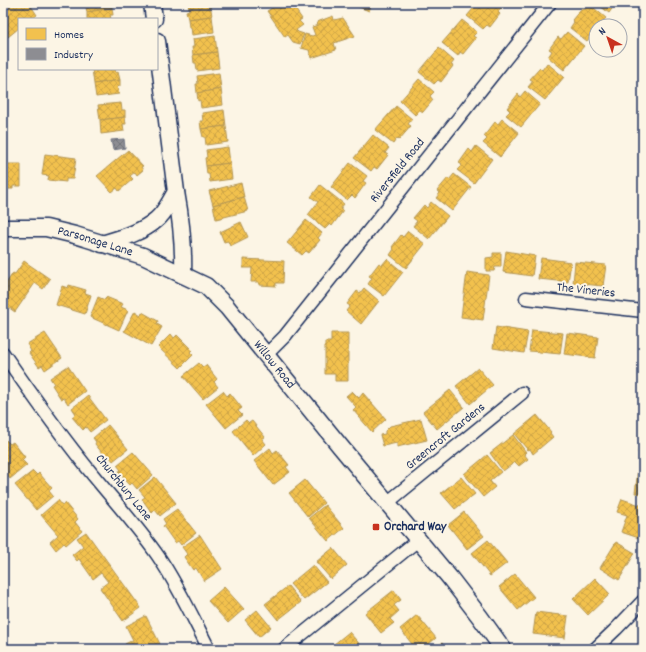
<svg xmlns="http://www.w3.org/2000/svg" width="646" height="652" viewBox="0 0 646 652" font-family="Dekko,sans-serif">
<style>
.homes{fill:url(#homes-cross-hatch);stroke:#b29553}
.industry{fill:url(#industry-cross-hatch);stroke:#6b7182}
.lines{fill:none;stroke-linecap:round;stroke-linejoin:round}
.minor-casing{stroke:#1b2f5e;stroke-width:15}
.tertiary-casing{stroke:#1b2f5e;stroke-width:19}
.minor{stroke:#fcf5e5;stroke-width:12}
.tertiary{stroke:#fcf5e5;stroke-width:16}
.poi-dot{fill:#c8321e;stroke:#fcf5e5;stroke-width:1.5}
.labels{text-anchor:middle;dominant-baseline:central;stroke-width:4;stroke-linejoin:round;paint-order:stroke}
.street-label{font-size:13px;fill:#1b2f5e;stroke:#fcf5e5}
.poi-label{font-size:13px;font-weight:bold;fill:#1b2f5e;stroke:#fcf5e5;text-anchor:start}
</style>
<defs>
<pattern id="homes-cross-hatch" width="8" height="8" patternUnits="userSpaceOnUse"><rect width="8" height="8" fill="#f2c14e"/><path d="M0 0l8 8M0 8l8-8" fill="none" stroke="#cfa646"/></pattern>
<pattern id="industry-cross-hatch" width="8" height="8" patternUnits="userSpaceOnUse"><rect width="8" height="8" fill="#8d8d92"/><path d="M0 0l8 8M0 8l8-8" fill="none" stroke="#72747a"/></pattern>
</defs>
<rect width="100%" height="100%" fill="#fcf5e5"/>
<filter id="ink" filterUnits="userSpaceOnUse"><feTurbulence type="fractalNoise" baseFrequency=".025" numOctaves="2"/><feDisplacementMap in="SourceGraphic" scale="8" xChannelSelector="R" yChannelSelector="G"/><feConvolveMatrix kernelMatrix="1 2 1 2 8 2 1 2 1" color-interpolation-filters="sRGB"/></filter>
<g filter="url(#ink)">
<g class="homes">
<path d="M12,3L14,5L17,3H29L37,15L32,19H19V28L8,37L3,30V10Z"/>
<path d="M85,3H112V8L87,12Z"/>
<path d="M188,3H210L212,16L188,19L186,11L189,10Z"/>
<path d="M280,3H286L287,5L291,3L302,19L299,21L303,25L296,30L298,32L304,34L300,44L293,42L288,35L285,37L267,11Z"/>
<path d="M349,3H372L369,11Z"/>
<path d="M478,3H499L503,6L498,12L500,14L490,27L487,25L483,29L467,16Z"/>
<path d="M596,3H616L609,13Z"/>
<path d="M589,4L606,18L599,26H596V30L587,41L570,28L574,22L572,20L582,8L584,10Z"/>
<path d="M112,8L113,15H110L111,19H87V12Z"/>
<path d="M212,16L214,32L192,35L191,27H189L188,19Z"/>
<path d="M333,16L334,20L343,18L355,36L334,43L336,50L311,58L309,50L301,48L305,34L312,36L315,35L312,27L318,25L317,22Z"/>
<path d="M462,20L477,32L473,36L476,38L463,54L460,52L458,56L442,43Z"/>
<path d="M567,32L584,46L564,70L548,57L552,51L549,49L558,37L561,39Z"/>
<path d="M215,36L217,52L193,55L192,47H194L193,39Z"/>
<path d="M439,48L454,61L451,65L453,66L441,82L438,80L434,84L419,72Z"/>
<path d="M217,52L219,68L197,71L196,63H194L193,55Z"/>
<path d="M547,63L564,77L545,100L528,87L533,81L530,79L540,68L542,70Z"/>
<path d="M92,69H115L116,73L118,72L120,80L94,84Z"/>
<path d="M219,73L221,89L197,93L196,84H198L197,76Z"/>
<path d="M419,79L434,92L430,96L433,100L423,112L420,110L415,115L400,101Z"/>
<path d="M120,80V86L117,87L119,94L96,97L94,84Z"/>
<path d="M221,89L223,105L201,108L200,100L198,101L197,93Z"/>
<path d="M525,91L540,104L521,127L506,115L510,111L507,108L518,94L520,97Z"/>
<path d="M121,103L122,110H125V117L100,120L98,105Z"/>
<path d="M396,106L412,119L408,124L411,126L399,140L397,138L393,144L375,130Z"/>
<path d="M224,110L226,126L201,129L200,121H203L202,113Z"/>
<path d="M125,117L126,124H123L124,131L101,134L100,120Z"/>
<path d="M502,119L519,133L500,157L483,143L487,139L484,136L495,122L498,124Z"/>
<path d="M226,126L228,142L206,145L205,137H203L201,129Z"/>
<path d="M373,135L389,148L385,153L388,155L377,169L374,167L371,171L354,158Z"/>
<path d="M476,146L492,159L474,183L457,170L462,165L459,163L469,149L472,152Z"/>
<path d="M228,147L230,163L206,166L205,158L207,157L206,150Z"/>
<path d="M128,150L143,166L141,167L143,170L137,175L135,172L130,176L133,179L119,191L117,188L112,192L97,176Z"/>
<path d="M45,154L76,158L73,179H66V182L48,180L49,176L42,175Z"/>
<path d="M230,163L232,179L210,182L209,174H207L206,166Z"/>
<path d="M350,163L367,176L363,181L366,183L355,198L352,195L347,200L331,187Z"/>
<path d="M3,164H21V186H13V189H3Z"/>
<path d="M454,174L471,187L452,211L436,198L440,193L437,191L448,178L449,180Z"/>
<path d="M241,183L244,197L213,205L209,191Z"/>
<path d="M320,185L344,204L340,209L343,211L332,226L330,224L325,229L308,215L318,202L311,197Z"/>
<path d="M244,197L248,211L216,219L213,205Z"/>
<path d="M431,202L448,216L429,239L413,226L417,221L413,218L424,205L427,208Z"/>
<path d="M306,220L322,233L318,238L320,240L309,253L306,251L302,255L287,243Z"/>
<path d="M241,222L248,237L230,246L228,241L224,242L220,232Z"/>
<path d="M408,231L425,244L406,268L390,255L394,249L392,247L401,235L403,237Z"/>
<path d="M506,251L535,256L532,276L503,272Z"/>
<path d="M493,253H501V267H495L494,271H486V258L493,257Z"/>
<path d="M541,258L571,262L568,282L538,279Z"/>
<path d="M243,259L284,261L283,283H276V286L259,285V282H251L252,268H243Z"/>
<path d="M387,259L403,272L384,296L368,284L372,278L369,276L379,263L382,265Z"/>
<path d="M24,261L50,279L43,289L35,283L15,312L5,305L9,300L3,296L6,292L3,290V288L13,273L15,274Z"/>
<path d="M575,262L606,265L603,286L573,283Z"/>
<path d="M467,272L489,275L483,320L461,317Z"/>
<path d="M69,285L86,290L85,293L91,295L85,314L56,305L62,286L68,288Z"/>
<path d="M364,288L379,301L361,324L346,311L350,306L347,304L357,291L360,293Z"/>
<path d="M98,297L105,300L106,297L123,304L121,307L128,310L119,330L90,317Z"/>
<path d="M135,311L141,315L142,312L158,321L157,324L162,327L151,346L124,331Z"/>
<path d="M496,327L528,332L524,353L493,348Z"/>
<path d="M532,330L563,333L560,354L529,351Z"/>
<path d="M45,333L62,358L45,370L42,365L39,367L29,353L31,351L27,344Z"/>
<path d="M331,333H348V381H335V374H325V342H331Z"/>
<path d="M567,333L598,337L595,358L564,354Z"/>
<path d="M171,334L174,338L177,335L192,350L190,352L193,355L180,368L158,347Z"/>
<path d="M199,363L203,367L206,365L217,379L214,382L218,387L203,399L183,376Z"/>
<path d="M68,366L85,391L68,404L64,398L61,399L52,385L54,384L50,378Z"/>
<path d="M478,368L493,385L470,404L456,386Z"/>
<path d="M450,390L464,407L437,429L423,412Z"/>
<path d="M223,391L227,396L230,393L242,408L238,411L242,415L226,428L206,404Z"/>
<path d="M352,391L359,398L363,393L386,419L372,432L353,410L356,407L346,396Z"/>
<path d="M88,396L106,420L90,432L86,427L83,430L72,417L76,414L72,408Z"/>
<path d="M537,415L551,432L550,433L553,437L533,454L530,449L528,450L514,434Z"/>
<path d="M421,419L427,440L397,447V443L383,446L380,435L385,434V431L390,426Z"/>
<path d="M246,420L249,423L252,421L265,437L262,439L266,444L253,456L233,431Z"/>
<path d="M642,423H643V438H640Z"/>
<path d="M108,425L128,449L113,461L110,457L107,459L95,444L96,442L93,438Z"/>
<path d="M513,435L526,452L524,454L528,459L519,466L515,462L503,471L490,453Z"/>
<path d="M640,438H643V453H638Z"/>
<path d="M6,440L10,444L13,442L25,457L22,460L27,465L10,479L3,470V442Z"/>
<path d="M270,448L273,453L277,450L289,465L286,467L290,472L273,485L254,461Z"/>
<path d="M133,452L153,475L137,489L132,483L130,485L118,472L121,470L117,465Z"/>
<path d="M487,455L501,472L490,481L495,487L483,497L464,474Z"/>
<path d="M638,463H643V478H637Z"/>
<path d="M33,471L37,475L39,473L52,488L49,491L53,496L36,510L15,485Z"/>
<path d="M155,477L176,503L160,516L155,510L152,513L142,499L145,497L139,490Z"/>
<path d="M461,477L475,494L455,509L441,493Z"/>
<path d="M637,478H643V494L635,493Z"/>
<path d="M305,480L324,503L308,517L289,493Z"/>
<path d="M622,499L643,506V537L642,539L621,532L627,515L617,512Z"/>
<path d="M58,500L62,505L65,503L78,519L75,522L82,531L66,545L64,543L56,550L50,542L58,535L41,515Z"/>
<path d="M325,505L344,528L328,541L309,518Z"/>
<path d="M177,509L196,533L181,545L178,541L175,543L163,526L166,524L163,519Z"/>
<path d="M464,512L484,536L467,549L448,525Z"/>
<path d="M86,532L141,608L123,621L100,588L108,582L101,573L93,579L79,559L77,561L72,555L83,546L77,538Z"/>
<path d="M200,535L222,569L204,581L196,568L193,570L184,557L187,554L182,547Z"/>
<path d="M488,540L507,563L490,576L472,553Z"/>
<path d="M616,542L635,553L619,580L600,568Z"/>
<path d="M333,548L347,565L331,579L316,562Z"/>
<path d="M313,565L327,582L304,600L290,584Z"/>
<path d="M515,574L534,597L518,610L499,587Z"/>
<path d="M595,578L610,594L588,615L573,599Z"/>
<path d="M288,586L301,602L278,620L265,604Z"/>
<path d="M224,587L244,609L228,623L208,601Z"/>
<path d="M394,590L401,600L394,605L399,611L390,619L394,623L381,633L365,613Z"/>
<path d="M257,610L271,627L259,637L245,620Z"/>
<path d="M536,612L568,616L565,638L533,634Z"/>
<path d="M417,615L436,638L423,649H416L400,629Z"/>
<path d="M146,616L160,644L150,649H128L125,644L133,640L126,626Z"/>
<path d="M349,632L363,648L328,649Z"/>
<path d="M442,643L446,649H433Z"/>
</g>
<path class="industry" d="M124,139L125,148L113,150L111,140Z"/>
<g class="lines">
<defs>
<g id="minor">
<path d="M526,298L643,311"/>
<path d="M3,353C32,395 61,436 93,475C115,502 138,527 158,556C178,585 193,618 209,649"/>
<path d="M266,355L285,336L550,3"/>
<path d="M387,503L522,393"/>
<path d="M284,649L418,540"/>
<path d="M595,649L616,629L643,601"/>
</g>
<g id="tertiary">
<path d="M152,3L154,19"/>
<path d="M157,41L176,192C181,219 184,247 183,275"/>
<path id="s1" d="M3,228H46L75,235L143,256L206,286L227,307L340,446L450,578L480,617L503,649"/>
<path d="M102,244C121,238 141,233 156,220C165,213 170,201 176,192"/>
</g>
</defs>
<use href="#minor" class="minor-casing"/>
<use href="#tertiary" class="tertiary-casing"/>
<use href="#minor" class="minor"/>
<use href="#tertiary" class="tertiary"/>
</g>
</g>
<rect class="poi-dot" x="372" y="523" width="8" height="8" rx="2"/>
<g class="labels">
<g class="street-label">
<text transform="translate(398 171) rotate(-51)">Riversfield Road</text>
<text stroke="none"><textPath href="#s1" startOffset="94">Parsonage Lane</textPath></text>
<text transform="translate(586 291) rotate(6)">The Vineries</text>
<text stroke="none"><textPath href="#s1" startOffset="318">Willow Road</textPath></text>
<text transform="translate(446 437) rotate(-39)">Greencroft Gardens</text>
<text transform="translate(123 488) rotate(51)">Churchbury Lane</text>
</g>
<g class="poi-label">
<text x="384" y="527">Orchard Way</text>
</g>
</g>
<rect width="646" height="652" fill="none" stroke="#fcf5e5" stroke-width="16"/>
<rect x="8" y="8" width="630" height="636" fill="none" stroke="#1b2f5e" stroke-width="1.5" filter="url(#ink)"/>
<rect x="18" y="18" width="140" height="52" fill="#fcf5e5" stroke="#a2a6af"/>
<rect x="26" y="28" width="20" height="12" fill="#f2c14e" stroke="#a2a6af"/>
<text x="54" y="38" font-size="12" fill="#1b2f5e">Homes</text>
<rect x="26" y="48" width="20" height="12" fill="#8d8d92" stroke="#a2a6af"/>
<text x="54" y="58" font-size="12" fill="#1b2f5e">Industry</text>
<g transform="translate(608 38) rotate(320)"><circle r="19" fill="#fcf5e5" stroke="#a2a6af"/>
<path d="M0-3L7 15L0 10L-7 15Z" fill="#c8321e"/>
<text y="-6" font-size="11" font-weight="bold" text-anchor="middle" fill="#1b2f5e">N</text>
</g>
</svg>
